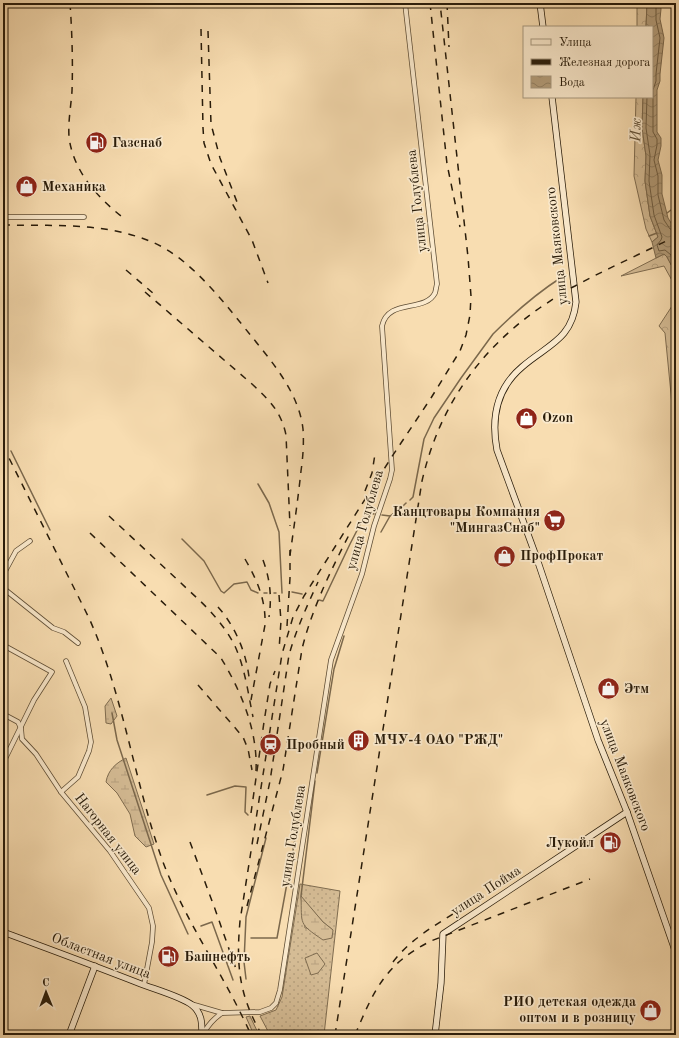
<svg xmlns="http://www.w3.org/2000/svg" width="679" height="1038" viewBox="0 0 679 1038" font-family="'Old Standard TT',serif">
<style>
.grass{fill:url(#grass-dots);stroke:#7f6c50;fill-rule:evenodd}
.forest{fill:url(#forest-crowns);stroke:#7f6c50}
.wetland{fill:url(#wetland-marsh);stroke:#7f6c50}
.water{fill:url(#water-waves);stroke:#7b684c}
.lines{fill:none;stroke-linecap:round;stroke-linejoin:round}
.shore{stroke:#6e5c41;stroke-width:1}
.stream{stroke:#7b684c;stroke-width:1.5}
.street-casing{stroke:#5d4c34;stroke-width:5.5}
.secondary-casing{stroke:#291c0a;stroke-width:7}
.street{stroke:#fae9cc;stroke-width:4}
.secondary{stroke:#fae9cc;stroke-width:5.5}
.rail{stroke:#291c0a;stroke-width:1.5;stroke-dasharray:7 7;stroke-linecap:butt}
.labels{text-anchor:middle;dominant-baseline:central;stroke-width:3.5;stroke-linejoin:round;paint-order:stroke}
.poi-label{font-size:14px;font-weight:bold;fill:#291c0a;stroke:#fae9cc;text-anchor:start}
.street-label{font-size:14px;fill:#291c0a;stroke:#fae9cc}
.water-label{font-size:15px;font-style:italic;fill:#604f36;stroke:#fae9cc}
</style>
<defs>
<pattern id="grass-dots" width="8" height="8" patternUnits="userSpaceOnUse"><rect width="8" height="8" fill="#d5bc95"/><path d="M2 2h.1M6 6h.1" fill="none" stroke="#b7a17f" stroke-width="1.8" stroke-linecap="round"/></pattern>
<pattern id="forest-crowns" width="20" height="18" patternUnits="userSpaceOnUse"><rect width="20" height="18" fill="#d5bc95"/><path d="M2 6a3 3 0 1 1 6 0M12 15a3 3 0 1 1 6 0" fill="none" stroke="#b7a17f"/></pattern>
<pattern id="wetland-marsh" width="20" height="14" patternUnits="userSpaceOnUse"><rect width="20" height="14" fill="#d5bc95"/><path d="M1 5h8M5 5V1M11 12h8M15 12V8" fill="none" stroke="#b7a17f"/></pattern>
<pattern id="water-waves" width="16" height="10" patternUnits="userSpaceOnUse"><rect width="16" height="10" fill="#b29b78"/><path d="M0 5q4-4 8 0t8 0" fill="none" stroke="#917e61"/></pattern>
</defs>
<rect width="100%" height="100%" fill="#f8ddb1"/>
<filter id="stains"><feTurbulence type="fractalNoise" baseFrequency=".005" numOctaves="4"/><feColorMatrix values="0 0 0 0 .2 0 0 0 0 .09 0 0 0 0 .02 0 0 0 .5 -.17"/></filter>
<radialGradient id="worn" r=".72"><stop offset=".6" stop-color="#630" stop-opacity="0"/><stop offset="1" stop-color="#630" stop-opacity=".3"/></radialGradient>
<g class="grass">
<path d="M300,884L340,891L324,1035H270L260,1016L276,1010L282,997ZM301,897L323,922L333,930L305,928Z"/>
<path d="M250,1016L259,1035H254L246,1017Z"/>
</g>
<g class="forest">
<path d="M637,3H647L646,27H637Z"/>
<path d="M636,97H643L642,128L646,156L645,181L650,216L658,237L652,242L646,229L634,176Z"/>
<path d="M664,254L667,257L676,274V462L671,394L665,333L659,326L674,303V284L664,266L621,276Z"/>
</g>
<g class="wetland">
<path d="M111,698L117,716L111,724L106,723L105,706Z"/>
<path d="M126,758L154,844L146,847L135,836L130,814L117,793L106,782C108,770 116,763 126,758Z"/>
<path d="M301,896L323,922L333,930L332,938L323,940C298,923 302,925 301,896Z"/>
<path d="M317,953L325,964L318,973L311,975L305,958Z"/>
</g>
<path class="water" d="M647,3H660L661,9L660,19L664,38L660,74V81L657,90V132L661,138V146L658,160L662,175V194L668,218L673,226H676V274L667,257L664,254L656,258L652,242L658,237L650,216L645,181L646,156L642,128L643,97H652V27H646Z"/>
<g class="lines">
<g class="shore">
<path d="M656,3V20L660,38L656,74V81L653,90V132L657,139V145L654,160L658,176V195L664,220L670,229L676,230"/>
<path d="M647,97L646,128L650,155L649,181L654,215L662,237L661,240L657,245L659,251L665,250L671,255L676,266"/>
</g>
<g class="stream">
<path d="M667,213L675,207"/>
<path d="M649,236L657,233"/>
<path d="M11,451L50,530"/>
<path d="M258,484L269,503L279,532L282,593"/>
<path d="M410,500L413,497L424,439L434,418L461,378L493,334C514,313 537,293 562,277"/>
<path d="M403,506L406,503"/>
<path d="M382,515L390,516"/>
<path d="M381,532L390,516L398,510"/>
<path d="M182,539L204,561L221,591L224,593L234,584L247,582L251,590L258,593"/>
<path d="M292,592L302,594"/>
<path d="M264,593H267"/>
<path d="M274,593H276"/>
<path d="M319,600L323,601L350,544L366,513L374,514"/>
<path d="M112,713L117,740L161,875L188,934"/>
<path d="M317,773L334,669L344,636"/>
<path d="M207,795L235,786L246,787L245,812L248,815"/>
<path d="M301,896L315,781"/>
<path d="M201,926L212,922L233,980"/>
<path d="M251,938H277L302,801"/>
<path d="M246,979L244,962L246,917L266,838"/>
</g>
<defs>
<g id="street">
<path d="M3,217H84"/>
<path d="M3,575L16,551L30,541"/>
<path d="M3,588L53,628L64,632L78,643"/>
<path d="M3,645L52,672L34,700L3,763"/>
<path d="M3,714L18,722L21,728L22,739L36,754L61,792L110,851L149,908L153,926L152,942L144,985"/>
<path d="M61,792L78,777L89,751L91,742L85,707L66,661"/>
<path d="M191,1004L222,1013L260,1012L271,1008L276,1003L280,990L331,660L362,574L374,526L390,479L392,470L382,326C388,298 425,313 435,293C436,290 436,287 437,284L405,3"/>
<path d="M203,1034C208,1025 213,1019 222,1013"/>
</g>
<g id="secondary">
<path d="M540,3L543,27"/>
<path d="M552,97L576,302C572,340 547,345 522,367C496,389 491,418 497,450L537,559L598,740L627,812L676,953"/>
<path d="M3,932C49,949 95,966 141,984C154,989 182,997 192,1005C202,1013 202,1023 202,1035"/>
<path d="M69,1035L95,966"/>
<path d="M435,1035L441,983L443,934L627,812"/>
</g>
</defs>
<use href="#street" class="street-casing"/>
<use href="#secondary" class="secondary-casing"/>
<use href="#street" class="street"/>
<use href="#secondary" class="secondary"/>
<g class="rail">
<path d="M70,3C72,32 73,62 72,91C71,106 68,121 69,137C73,170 96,196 121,216"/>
<path d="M430,3L447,164L460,227"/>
<path d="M447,3L449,47"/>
<path d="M201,29L203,128L204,143L211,164L252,240L268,283"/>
<path d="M208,31L211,124L220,158L237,202"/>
<path d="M3,225C53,226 105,222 152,242C191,258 226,305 252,337C274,364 299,394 303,429C304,443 303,457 301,471C298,499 294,527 290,555"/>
<path d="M126,270L154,294"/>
<path d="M145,292L252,384C269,400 281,411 286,435L290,526"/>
<path d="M3,446L89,618C124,696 134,782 163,862C186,923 225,976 251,1035"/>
<path d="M365,491L372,473L375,454"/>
<path d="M109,516L197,598C211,611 225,627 234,644C245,667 248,693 253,717"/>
<path d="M90,533L221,658C241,691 258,731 256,771"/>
<path d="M245,559C257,580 266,600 265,625L251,700"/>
<path d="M263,560C270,579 272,597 269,617"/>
<path d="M279,595L281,621L279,650"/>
<path d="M218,607C235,626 246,652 249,677"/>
<path d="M287,626L290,578V550"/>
<path d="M198,685L243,737L248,749L252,770"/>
<path d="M251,813L264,722L270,684L275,671"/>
<path d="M190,842L215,909L236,969"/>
<path d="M257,844L270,781L289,655C296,630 307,606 318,582"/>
<path d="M247,906L283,770L302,649C312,608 332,568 351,531"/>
<path d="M393,962C411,938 439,923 464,907"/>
<path d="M262,1035C239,996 236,965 240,921L282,654L293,617L304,596L391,458L431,398L460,351L466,335L470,315L471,296L468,257L440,3"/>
<path d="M335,1035L422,481C439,407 479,350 541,307C552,300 563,292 575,286C608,268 643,253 676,236"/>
<path d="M355,1035C374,990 385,964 431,941L590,879"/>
</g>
</g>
<defs>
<symbol id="fuel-disc" viewBox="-11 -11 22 22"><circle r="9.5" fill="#8f2418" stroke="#fae9cc"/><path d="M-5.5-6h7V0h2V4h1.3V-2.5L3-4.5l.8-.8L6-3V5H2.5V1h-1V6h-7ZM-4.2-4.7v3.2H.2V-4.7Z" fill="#fff"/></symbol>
<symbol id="shop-disc" viewBox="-11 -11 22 22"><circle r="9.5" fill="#8f2418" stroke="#fae9cc"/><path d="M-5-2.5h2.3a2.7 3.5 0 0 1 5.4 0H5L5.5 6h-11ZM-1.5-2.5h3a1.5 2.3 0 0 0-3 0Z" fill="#fff"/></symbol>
<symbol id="supermarket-disc" viewBox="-11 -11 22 22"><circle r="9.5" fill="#8f2418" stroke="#fae9cc"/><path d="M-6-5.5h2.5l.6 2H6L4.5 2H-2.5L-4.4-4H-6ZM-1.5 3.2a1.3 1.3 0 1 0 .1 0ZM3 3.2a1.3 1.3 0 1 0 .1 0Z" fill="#fff"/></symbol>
<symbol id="building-disc" viewBox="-11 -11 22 22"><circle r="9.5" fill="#8f2418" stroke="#fae9cc"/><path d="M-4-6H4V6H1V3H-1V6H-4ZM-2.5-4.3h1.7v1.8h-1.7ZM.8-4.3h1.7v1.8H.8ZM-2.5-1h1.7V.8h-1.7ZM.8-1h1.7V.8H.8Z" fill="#fff"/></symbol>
<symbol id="station-disc" viewBox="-11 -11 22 22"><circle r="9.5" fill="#8f2418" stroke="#fae9cc"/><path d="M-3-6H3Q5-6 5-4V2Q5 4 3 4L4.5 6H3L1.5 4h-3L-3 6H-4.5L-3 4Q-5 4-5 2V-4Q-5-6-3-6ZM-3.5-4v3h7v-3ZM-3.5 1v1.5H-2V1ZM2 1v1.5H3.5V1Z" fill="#fff"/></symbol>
</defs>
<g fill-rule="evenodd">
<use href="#fuel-disc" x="84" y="130" width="25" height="25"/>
<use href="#shop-disc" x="14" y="174" width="25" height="25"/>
<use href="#shop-disc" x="514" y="406" width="25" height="25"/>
<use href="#supermarket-disc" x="542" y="508" width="25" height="25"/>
<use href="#shop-disc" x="492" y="544" width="25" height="25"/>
<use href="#shop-disc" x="596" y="676" width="25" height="25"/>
<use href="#building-disc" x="346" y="728" width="25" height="25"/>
<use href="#station-disc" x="258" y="732" width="25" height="25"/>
<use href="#fuel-disc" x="598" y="830" width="25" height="25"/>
<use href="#fuel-disc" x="156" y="944" width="25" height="25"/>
<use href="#shop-disc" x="638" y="998" width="25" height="25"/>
</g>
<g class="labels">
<g class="poi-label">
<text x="112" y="143">Газснаб</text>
<text x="42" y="187">Механика</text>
<text x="542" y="418">Ozon</text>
<text x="540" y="512" text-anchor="end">Канцтовары Компания<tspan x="540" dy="16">"МингазСнаб"</tspan></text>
<text x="520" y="556">ПрофПрокат</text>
<text x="624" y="689">Этм</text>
<text x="374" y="740">МЧУ-4 ОАО "РЖД"</text>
<text x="286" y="745">Пробный</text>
<text x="594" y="843" text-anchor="end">Лукойл</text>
<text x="184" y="957">Башнефть</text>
<text x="636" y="1002" text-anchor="end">РИО детская одежда<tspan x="636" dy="16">оптом и в розницу</tspan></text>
</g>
<g class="street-label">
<text transform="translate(417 201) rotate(-96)">улица Голублева</text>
<text transform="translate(557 246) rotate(-96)">улица Маяковского</text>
<text transform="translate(365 520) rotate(-74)">улица Голублева</text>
<text transform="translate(625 775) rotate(69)">улица Маяковского</text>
<text transform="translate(108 834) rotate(52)">Нагорная улица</text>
<text transform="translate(293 836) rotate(-81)">улица Голублева</text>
<text transform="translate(486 891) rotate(-33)">улица Пойма</text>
<text transform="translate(101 956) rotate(21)">Областная улица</text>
</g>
<g class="water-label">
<text transform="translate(637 130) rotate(-89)">Иж</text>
</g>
</g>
<rect width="679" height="1038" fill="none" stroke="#f8ddb1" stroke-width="16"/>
<rect x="4" y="4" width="671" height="1030" fill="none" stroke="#291c0a" stroke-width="2"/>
<rect x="8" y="8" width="663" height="1022" fill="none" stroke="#291c0a"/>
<rect x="523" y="26" width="130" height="72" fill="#fae9cc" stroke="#a6977e"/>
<rect x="531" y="39" width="20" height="6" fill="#fae9cc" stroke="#a6977e"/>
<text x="559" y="46" font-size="12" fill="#291c0a">Улица</text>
<rect x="531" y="59" width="20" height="6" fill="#291c0a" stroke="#a6977e"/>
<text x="559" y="66" font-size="12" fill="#291c0a">Железная дорога</text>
<rect x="531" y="76" width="20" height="12" fill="url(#water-waves)" stroke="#a6977e"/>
<text x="559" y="86" font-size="12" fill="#291c0a">Вода</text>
<g transform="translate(46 992) rotate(359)" stroke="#fae9cc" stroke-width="3" paint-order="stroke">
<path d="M0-3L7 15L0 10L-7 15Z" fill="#291c0a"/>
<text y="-6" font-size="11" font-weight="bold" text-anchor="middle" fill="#291c0a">С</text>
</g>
<rect width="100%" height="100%" filter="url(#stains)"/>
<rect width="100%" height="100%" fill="url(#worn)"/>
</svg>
